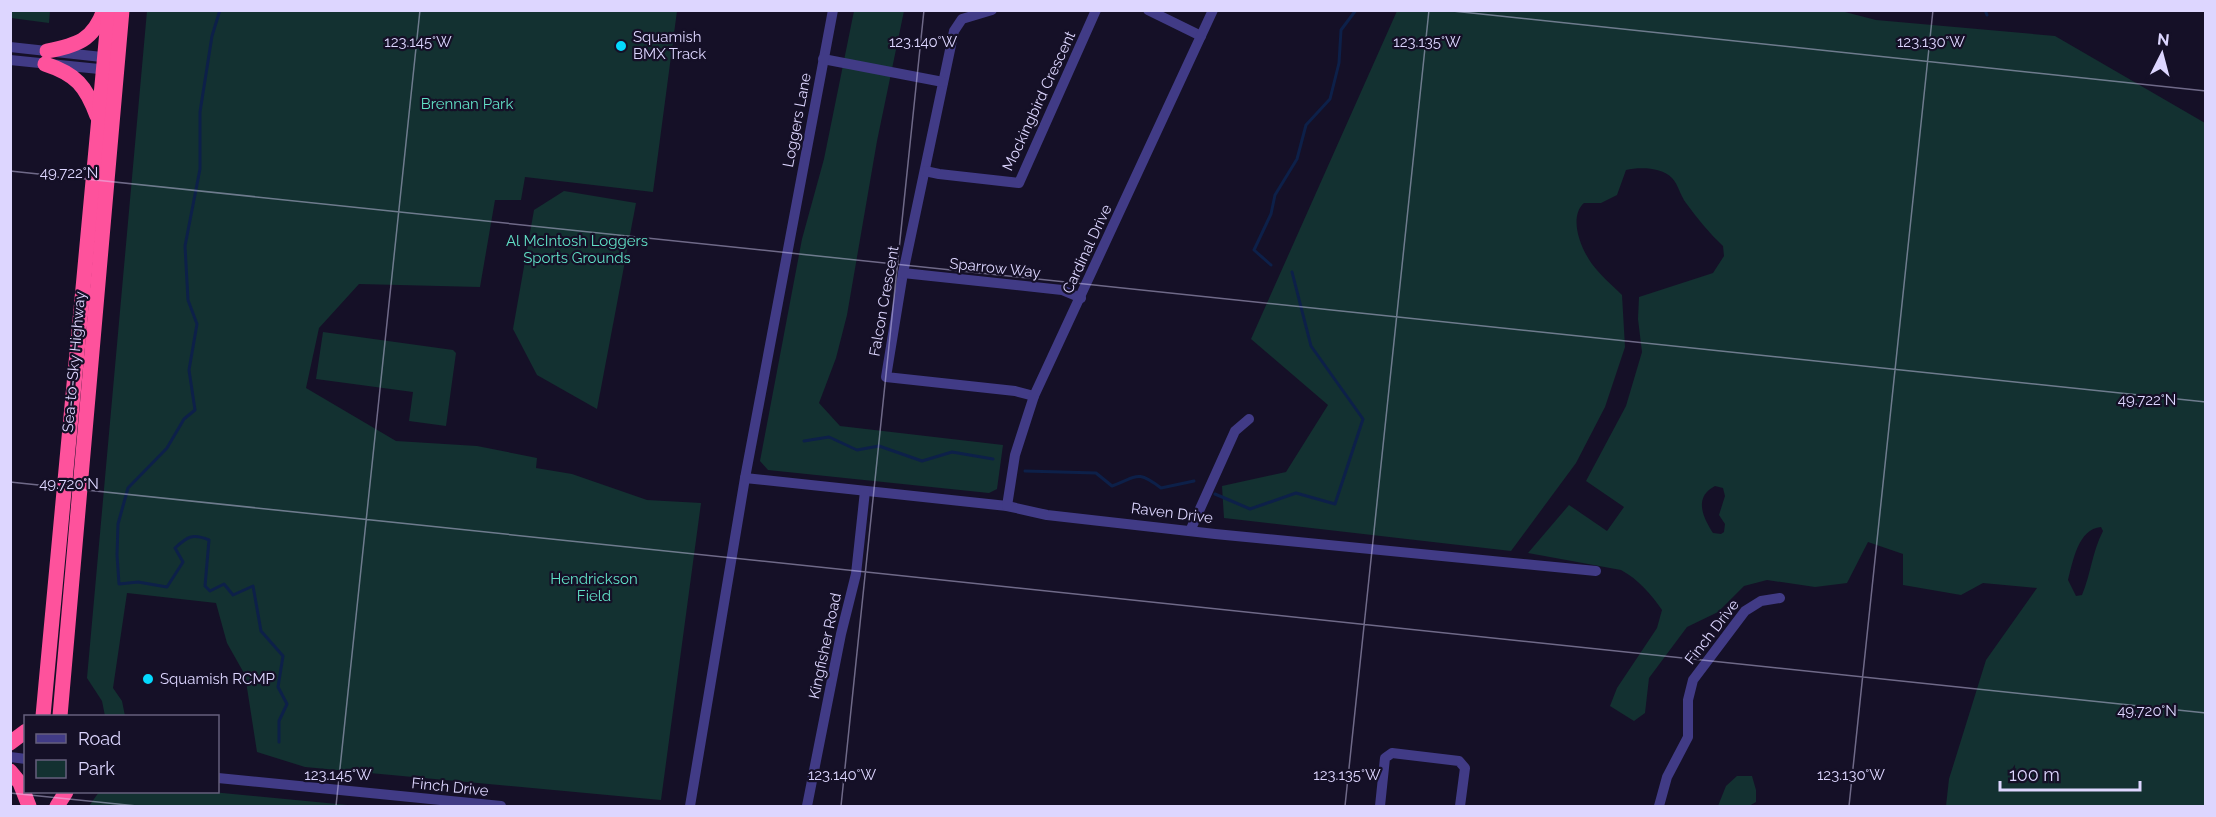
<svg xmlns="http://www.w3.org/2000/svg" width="2216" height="817" viewBox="0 0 2216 817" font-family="Raleway,sans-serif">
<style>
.green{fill:#133131;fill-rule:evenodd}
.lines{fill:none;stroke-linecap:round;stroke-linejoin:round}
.stream{stroke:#0d2049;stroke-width:3}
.minor{stroke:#413b86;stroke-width:10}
.highway{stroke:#fe529c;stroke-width:15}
.ticks{fill:none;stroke:#ddd6ff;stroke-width:1.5;stroke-opacity:0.45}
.poi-dot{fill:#04d9fd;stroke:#151027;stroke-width:2}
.labels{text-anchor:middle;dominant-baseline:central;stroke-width:4.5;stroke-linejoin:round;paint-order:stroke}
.poi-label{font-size:15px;fill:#ddd6ff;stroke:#151027;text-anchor:start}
.street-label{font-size:15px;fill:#ddd6ff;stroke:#151027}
.park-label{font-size:15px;fill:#61e0c6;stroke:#151027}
.ticks-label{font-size:15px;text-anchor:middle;fill:#ddd6ff;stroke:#151027;stroke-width:4.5;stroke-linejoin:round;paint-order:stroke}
</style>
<rect width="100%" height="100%" fill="#151027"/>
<g class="green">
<path d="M11,10L50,11L49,23L11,18Z"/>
<path d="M147,11H677L653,192L525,177L521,200H495L480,287L359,284L319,328L306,388L396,441L477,446L537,458L536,468L572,474L647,500L701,503L661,800L305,767L257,752L245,675L227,643L216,603L127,593L113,688L122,701L125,716H105L102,701L87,678Z"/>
<path d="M854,11H904L877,141L847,315L836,358L819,403L840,426L1003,445L997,489L989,493L768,470L760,461L802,239L824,159Z"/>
<path d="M1841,11L1876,20L2055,36L2205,123V806H1946L1949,779L1986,660L2037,588L1983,583L1961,595L1903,585V554L1868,542L1847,583L1815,587L1767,580L1744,586L1718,612L1687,627L1649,678L1645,713L1634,721L1610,706L1617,688L1657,628L1662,610C1651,594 1638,579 1621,570L1528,553L1569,505L1607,531L1624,507L1586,481L1626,406L1642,352L1638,319L1639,297L1713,273L1724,256L1723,246C1709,233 1697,218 1686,203C1680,195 1678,184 1672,178C1662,167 1639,167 1626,170L1617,195L1601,203H1584C1568,217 1581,249 1592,264C1600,275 1612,285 1622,295L1625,347L1605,407L1576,463L1511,551L1224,518L1222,486L1286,472L1328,405L1251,339L1397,11ZM1715,486L1723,488L1725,496L1719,515L1725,524L1724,532L1721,534L1713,533C1702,516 1694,497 1715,486ZM2101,527L2103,531C2092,552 2091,574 2082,595L2076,596L2068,580C2073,561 2078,529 2101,527Z"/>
<path d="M564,191L636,203L597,409L537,375L513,329L534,210Z"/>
<path d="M323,332L453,350L456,353L446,426L409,421L413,392L316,379Z"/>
<path d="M1737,776H1752L1756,790V802L1749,806H1718L1726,786Z"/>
<path d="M99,792H212L358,806H89Z"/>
</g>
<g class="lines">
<g class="stream">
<path d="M220,10L212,36L200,112V169L185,246L188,300L197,324L189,370L195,410L184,419L167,448L128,488L118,524L117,555L119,584L138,582L167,587L183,562L175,548C187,537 192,533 209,540L205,586L210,591L224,584L233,595L253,586L261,631L283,656L278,687L287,704L279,721V742"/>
<path d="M1985,10L1987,15"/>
<path d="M1271,265L1254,250L1271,214L1275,195L1297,159L1306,125L1330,99L1339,63L1341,30L1356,10"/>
<path d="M804,441L829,437L857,450L879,446L922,461L952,452L993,459"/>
<path d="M1025,471L1096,473L1112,486C1138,476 1137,470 1161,488L1194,481"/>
<path d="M1215,494L1250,509L1296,493L1335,504L1363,419L1311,346L1292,272"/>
</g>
<g class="minor">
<path d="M992,10L962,19L954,31L903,273L886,377L1015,391L1034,396"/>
<path d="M1148,10L1201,36"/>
<path d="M10,47L111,58"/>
<path d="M823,59L943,82"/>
<path d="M10,60L109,70"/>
<path d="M925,171L939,174L1019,183L1096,10"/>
<path d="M903,273L1062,290L1081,298"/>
<path d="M745,478L1007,506L1047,515L1215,534L1596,571"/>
<path d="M1007,506L1015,455L1034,396L1213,10"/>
<path d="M1190,531L1235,431L1249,419"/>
<path d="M10,757L26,759"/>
<path d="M218,778L501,806"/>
<path d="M690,806L745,478L833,10"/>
<path d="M807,806L841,634L856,574L865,491"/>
<path d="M1380,806L1385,758L1392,753L1459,761L1465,768L1460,806"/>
<path d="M1659,806L1667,777L1688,737V700L1693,680L1745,611L1761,601L1780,598"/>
</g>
<g class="highway">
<path d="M47,51C77,45 93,41 104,10"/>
<path d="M45,64C76,74 86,86 97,116"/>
<path d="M43,716L109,10"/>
<path d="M60,716L122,10"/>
<path d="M10,743L26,731"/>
<path d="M10,771L20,783L29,806"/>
<path d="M57,806L66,792"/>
</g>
</g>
<path class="ticks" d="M1443,10L2206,91M10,171L2206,402M10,482L2206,713M10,793L137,806M336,806L420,10M841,806L924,10M1345,806L1429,10M1849,806L1933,10"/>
<g class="poi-dot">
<circle cx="621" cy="46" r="6"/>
<circle cx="148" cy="679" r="6"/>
</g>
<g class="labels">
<g class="poi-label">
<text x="633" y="37">Squamish<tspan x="633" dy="17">BMX Track</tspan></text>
<text x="160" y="679">Squamish RCMP</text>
</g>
<g class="street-label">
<text transform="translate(1039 101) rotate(-65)">Mockingbird Crescent</text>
<text transform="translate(797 120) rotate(-79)">Loggers Lane</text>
<text transform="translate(1087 249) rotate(-65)">Cardinal Drive</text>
<text transform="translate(995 268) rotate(6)">Sparrow Way</text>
<text transform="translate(884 301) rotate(-80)">Falcon Crescent</text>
<text transform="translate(74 362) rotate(-85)">Sea-to-Sky Highway</text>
<text transform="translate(1172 513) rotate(7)">Raven Drive</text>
<text transform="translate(1712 632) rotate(-52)">Finch Drive</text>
<text transform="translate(825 646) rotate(-78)">Kingfisher Road</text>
<text transform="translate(450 787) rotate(6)">Finch Drive</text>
</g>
<g class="park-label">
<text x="467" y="104">Brennan Park</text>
<text x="577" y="241">Al McIntosh Loggers<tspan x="577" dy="17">Sports Grounds</tspan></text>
<text x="594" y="579">Hendrickson<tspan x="594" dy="17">Field</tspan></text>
</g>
</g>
<g class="ticks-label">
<text x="418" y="47">123.145°W</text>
<text x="923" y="47">123.140°W</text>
<text x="1427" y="47">123.135°W</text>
<text x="1931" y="47">123.130°W</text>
<text x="69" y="178">49.722°N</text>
<text x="2147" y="405">49.722°N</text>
<text x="69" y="489">49.720°N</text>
<text x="2147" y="716">49.720°N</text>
<text x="338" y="780">123.145°W</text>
<text x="842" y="780">123.140°W</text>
<text x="1347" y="780">123.135°W</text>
<text x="1851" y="780">123.130°W</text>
</g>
<rect width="2216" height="817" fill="none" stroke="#ddd6ff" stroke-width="24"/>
<rect x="24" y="715" width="195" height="78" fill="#151027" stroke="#655f7d" stroke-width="1.5"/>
<rect x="36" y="734" width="30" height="9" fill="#413b86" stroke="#655f7d" stroke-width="1.5"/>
<text x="78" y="745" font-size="18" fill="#ddd6ff">Road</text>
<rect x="36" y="760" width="30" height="18" fill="#133131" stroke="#655f7d" stroke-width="1.5"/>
<text x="78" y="775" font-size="18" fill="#ddd6ff">Park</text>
<g transform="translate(2162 54) rotate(6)" stroke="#151027" stroke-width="4.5" paint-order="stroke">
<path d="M0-4.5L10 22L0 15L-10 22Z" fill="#ddd6ff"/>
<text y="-9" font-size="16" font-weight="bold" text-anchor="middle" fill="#ddd6ff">N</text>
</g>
<path d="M2000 781v9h140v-9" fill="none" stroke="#ddd6ff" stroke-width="3"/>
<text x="2009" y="781" font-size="18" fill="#ddd6ff" stroke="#151027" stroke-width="4.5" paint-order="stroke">100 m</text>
</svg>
